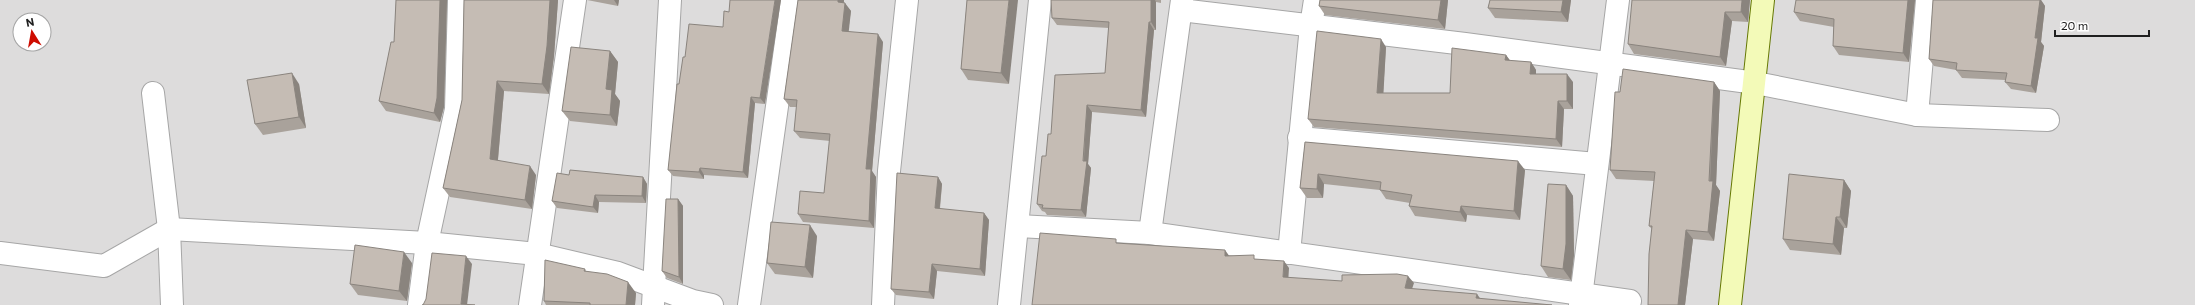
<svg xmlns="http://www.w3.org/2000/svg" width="2195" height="305" viewBox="0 0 2195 305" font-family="Commissioner,sans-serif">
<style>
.residential{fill:#dddcdc;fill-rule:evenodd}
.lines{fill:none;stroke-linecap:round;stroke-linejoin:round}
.street-casing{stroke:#a6a6a6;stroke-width:24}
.secondary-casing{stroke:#657803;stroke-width:24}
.street{stroke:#fff;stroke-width:22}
.secondary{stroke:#f3fab8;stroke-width:22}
.wall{fill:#a9a29b}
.shaded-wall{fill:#8a847e}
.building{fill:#c5bcb4;stroke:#8a847e}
</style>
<rect width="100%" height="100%" fill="#f0ede5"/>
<path class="residential" d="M0,0H2195V305H0ZM20,20H44V44H20Z"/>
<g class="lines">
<defs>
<g id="street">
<path d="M1181,10L1465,44L1756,83L1917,115L2048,120"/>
<path d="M153,93L169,229L172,305"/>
<path d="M1917,115L1927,0"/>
<path d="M1299,138L1597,164"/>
<path d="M1018,226L1150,233L1630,301"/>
<path d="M1150,233L1182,0"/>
<path d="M0,253L104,266L169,229L427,243L537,254L618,273L693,301L712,305"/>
<path d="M1289,253L1311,26L1315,0"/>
<path d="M419,305L427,243L456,109L459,0"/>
<path d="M530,305L575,0"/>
<path d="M653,305L670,0"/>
<path d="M749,305L792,0"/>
<path d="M883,305L889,171L907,0"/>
<path d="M1009,305L1040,0"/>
<path d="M1580,305L1618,0"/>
</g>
<path id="secondary" d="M1730,305L1763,0"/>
</defs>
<use href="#street" class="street-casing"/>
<use href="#secondary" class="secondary-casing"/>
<use href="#street" class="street"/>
<use href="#secondary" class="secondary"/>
</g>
<g class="wall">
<path d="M396,0H447L444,107L440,122L386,111L379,101L394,42Z"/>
<path d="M464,0H558L554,56L549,94L504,91L498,160L536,175L532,209L450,197L443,188L462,100Z"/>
<path d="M587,0H619L618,6Z"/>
<path d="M798,0H844V3L851,11L848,31L883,42L872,171L876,177L874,228L803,222L798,214L824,193L830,141L800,138L794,131L797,107H790L784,99Z"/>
<path d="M967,0L1009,84L968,80L961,69Z"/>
<path d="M1051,0H1161V3L1156,2V30H1154L1146,117L1092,112L1088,164L1091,168L1086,217L1047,215L1045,212L1042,211L1037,204L1046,156L1051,134L1105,73L1109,28L1057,25L1052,18Z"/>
<path d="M1320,0H1448L1445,29L1325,15L1319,6Z"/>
<path d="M1490,0H1571L1568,22L1495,18L1488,8Z"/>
<path d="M1750,0L1748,22L1732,21L1726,66L1634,54L1628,44Z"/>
<path d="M1915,0L1909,62L1839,55L1833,46L1834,27L1800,21L1794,12Z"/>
<path d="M1933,0H2041L2045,6L2041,42L2044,46L2036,93L2011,89L2005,82V80L1962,78L1956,70L1934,66L1929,59Z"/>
<path d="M723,27L765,104L755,103L748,178L704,175V179L673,176L668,170L679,84L685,57Z"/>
<path d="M1386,47L1383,93H1450L1506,55L1510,61L1531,62L1536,70V74L1573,82V109H1564L1562,147L1314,127L1308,119Z"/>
<path d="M610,51L618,62L615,94L620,101L617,126L570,121L562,111Z"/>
<path d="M1714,82L1720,91L1716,185L1720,191L1714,241L1693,239L1685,305H1648L1652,229L1649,226L1654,181L1616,179L1610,170L1620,92Z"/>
<path d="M299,84L306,128L263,135L255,124Z"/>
<path d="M1305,142L1525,170L1520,220L1467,215L1466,222L1415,216L1409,206L1410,203L1386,199L1380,190L1324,184L1323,198H1307L1300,188Z"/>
<path d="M569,175L643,177L647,184L646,203L599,202L598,213L557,208L552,201Z"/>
<path d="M938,177L942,184L940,209L984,213L989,220L985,276L937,271L934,299L896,295L891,289Z"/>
<path d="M1844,180L1851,191L1847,228H1844L1841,255L1790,250L1783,239Z"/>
<path d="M1566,185L1573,196L1574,255L1571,280L1548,277L1541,266Z"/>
<path d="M678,199L683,206V284L667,278L662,271Z"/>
<path d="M817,236L813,278L775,274L767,263Z"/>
<path d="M412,263L407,301L358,295L350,284Z"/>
<path d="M585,269L586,271L636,293L635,305H546L544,301Z"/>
</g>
<g class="shaded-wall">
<path d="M440,0H447L444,107L440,122L434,113Z"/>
<path d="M550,0H558L554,56L549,94L542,84Z"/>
<path d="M614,0H619L618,6Z"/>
<path d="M775,0H781L765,104L760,98Z"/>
<path d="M838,0H844L843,10L838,2Z"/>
<path d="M1009,0H1018L1009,84L1001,73Z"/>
<path d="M1151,0H1155L1156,2V30L1151,22Z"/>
<path d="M1441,0H1448L1445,29L1438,20Z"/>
<path d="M1563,0H1571L1568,22L1561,12Z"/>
<path d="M1742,0H1750L1748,22L1741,12Z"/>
<path d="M1908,0H1915L1909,62L1903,53Z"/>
<path d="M2040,0H2041L2045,6L2041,42L2044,46L2036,93L2031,86L2035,38Z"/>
<path d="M845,3L851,11L848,38L842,31Z"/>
<path d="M1725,12L1732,21L1726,66L1720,57Z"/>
<path d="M1149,22L1154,30L1146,117L1141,110Z"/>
<path d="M878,34L883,42L872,171L876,177L874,228L869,221L866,169Z"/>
<path d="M1381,39L1386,47L1383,101L1377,93Z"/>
<path d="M610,51L618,62L615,94L620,101L617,126L610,115L606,89Z"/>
<path d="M1506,55L1512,63L1505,60Z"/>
<path d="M1531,62L1536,70V82L1530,74Z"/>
<path d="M292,73L299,84L306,128L299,117Z"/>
<path d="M1567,74L1573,82V109L1567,101Z"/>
<path d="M497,81L504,91L497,169L490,159Z"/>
<path d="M1714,82L1720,91L1716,185L1720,191L1714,241L1708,232Z"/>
<path d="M751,97L755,103L748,178L743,172Z"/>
<path d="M1558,101L1564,109L1562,147L1556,139Z"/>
<path d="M1087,105L1092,112L1088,164L1091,168L1086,217L1081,210Z"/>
<path d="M1518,161L1525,170L1520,220L1514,211Z"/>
<path d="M530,166L536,175L532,209L525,200Z"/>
<path d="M700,168L704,175V179L699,172Z"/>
<path d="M1318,174L1324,184L1323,198L1317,189Z"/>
<path d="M643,177L647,184L646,203L642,196Z"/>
<path d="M938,177L942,184L939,215L935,208Z"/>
<path d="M1844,180L1851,191L1847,228L1840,217Z"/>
<path d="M1566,185L1573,196L1574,255L1571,280L1563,269Z"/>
<path d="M595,195L599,202L598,213L593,207Z"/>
<path d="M678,199L683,206V284L679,277Z"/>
<path d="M1461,206L1467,215L1466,222L1460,212Z"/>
<path d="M984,213L989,220L985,276L980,269Z"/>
<path d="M1836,217L1844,228L1841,255L1833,244Z"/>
<path d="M810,225L817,236L813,278L805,267Z"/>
<path d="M1686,230L1693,239L1685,305H1678Z"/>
<path d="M1225,250L1230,257L1225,256Z"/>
<path d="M404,252L412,263L407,301L399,291Z"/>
<path d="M466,256L472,264L467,305L461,304Z"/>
<path d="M1284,261L1289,268L1288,284L1283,277Z"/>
<path d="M932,264L937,271L934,299L929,292Z"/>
<path d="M1408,276L1414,283L1410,295L1405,288Z"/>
<path d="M628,282L636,293L635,305H626Z"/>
<path d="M1477,294L1482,301L1476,298Z"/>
</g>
<g class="building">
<path d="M396,0H440L437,98L434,113L379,101L391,42H394Z"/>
<path d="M464,0H550L547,46L542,84L497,81L490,159L530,166L525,200L443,188L462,100Z"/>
<path d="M730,0H775L760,98L751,97L743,172L700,168L699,172L668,170L677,84H679L683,57H685L689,24L723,27L724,11L729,12Z"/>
<path d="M798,0H838V2L845,3L842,31L878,34L866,169H871L869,221L798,214L800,191L824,193L830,134L794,131L797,100L784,99Z"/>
<path d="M967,0H1009L1001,73L961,69Z"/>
<path d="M1051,0H1151V22H1149L1141,110L1087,105L1083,161H1087L1081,210L1042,208L1043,205L1037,204L1042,156H1046L1048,134H1051L1055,75L1105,73L1109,22L1052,18Z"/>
<path d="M1320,0H1441L1438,20L1319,6Z"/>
<path d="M1490,0H1563L1561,12L1488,8Z"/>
<path d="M1632,0H1742L1741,12H1725L1720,57L1628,44Z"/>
<path d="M1796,0H1908L1903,53L1833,46L1834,19L1794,12Z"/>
<path d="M1933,0H2040L2035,38H2038L2031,86L2005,82L2007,73L1956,70L1957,63L1929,59Z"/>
<path d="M1317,31L1381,39L1377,93H1450L1452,48L1506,55L1505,60L1531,62L1530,74H1567V101H1558L1556,139L1308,119Z"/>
<path d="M571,47L610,51L606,89L612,90L610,115L562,111Z"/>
<path d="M1623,69L1714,82L1709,181H1713L1708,232L1686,230L1678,305H1648L1649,254L1652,226H1649L1655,172L1610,170L1615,92H1620Z"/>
<path d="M292,73L299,117L255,124L247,80Z"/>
<path d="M1305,142L1518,161L1514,211L1461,206L1460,212L1409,206L1412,195L1380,190L1381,182L1318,174L1317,189L1300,188Z"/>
<path d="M570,170L643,177L642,196L595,195L593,207L552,201L557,173L569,175Z"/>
<path d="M897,173L938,177L935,208L984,213L980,269L932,264L929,292L891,289Z"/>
<path d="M1789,174L1844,180L1840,217H1836L1833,244L1783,239Z"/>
<path d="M1548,184L1566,185V244L1563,269L1541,266Z"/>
<path d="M666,199H678L679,277L662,271Z"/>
<path d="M771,222L810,225L805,267L767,263Z"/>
<path d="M1040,233L1116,239V243L1225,250V256L1254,255V259L1284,261L1283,277L1342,281V275L1397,274L1408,276L1405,288L1477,294L1476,298L1552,305H1032Z"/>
<path d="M355,245L404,252L399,291L350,284Z"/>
<path d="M432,253L466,256L461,304L475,305H422H423L426,299Z"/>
<path d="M545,260L585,269L584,271L607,274L628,282L626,305H590V303L544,301Z"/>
</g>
<g transform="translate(32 32) rotate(349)"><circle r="19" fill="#ffffff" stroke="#a5a5a5"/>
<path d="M0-3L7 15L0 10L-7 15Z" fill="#ce0c00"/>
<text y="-6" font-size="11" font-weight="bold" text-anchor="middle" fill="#1f1f1f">N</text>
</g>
<path d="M2055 30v6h94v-6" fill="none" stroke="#1f1f1f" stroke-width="2"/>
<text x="2061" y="30" font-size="12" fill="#1f1f1f" stroke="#ffffff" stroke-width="3" paint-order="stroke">20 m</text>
</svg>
